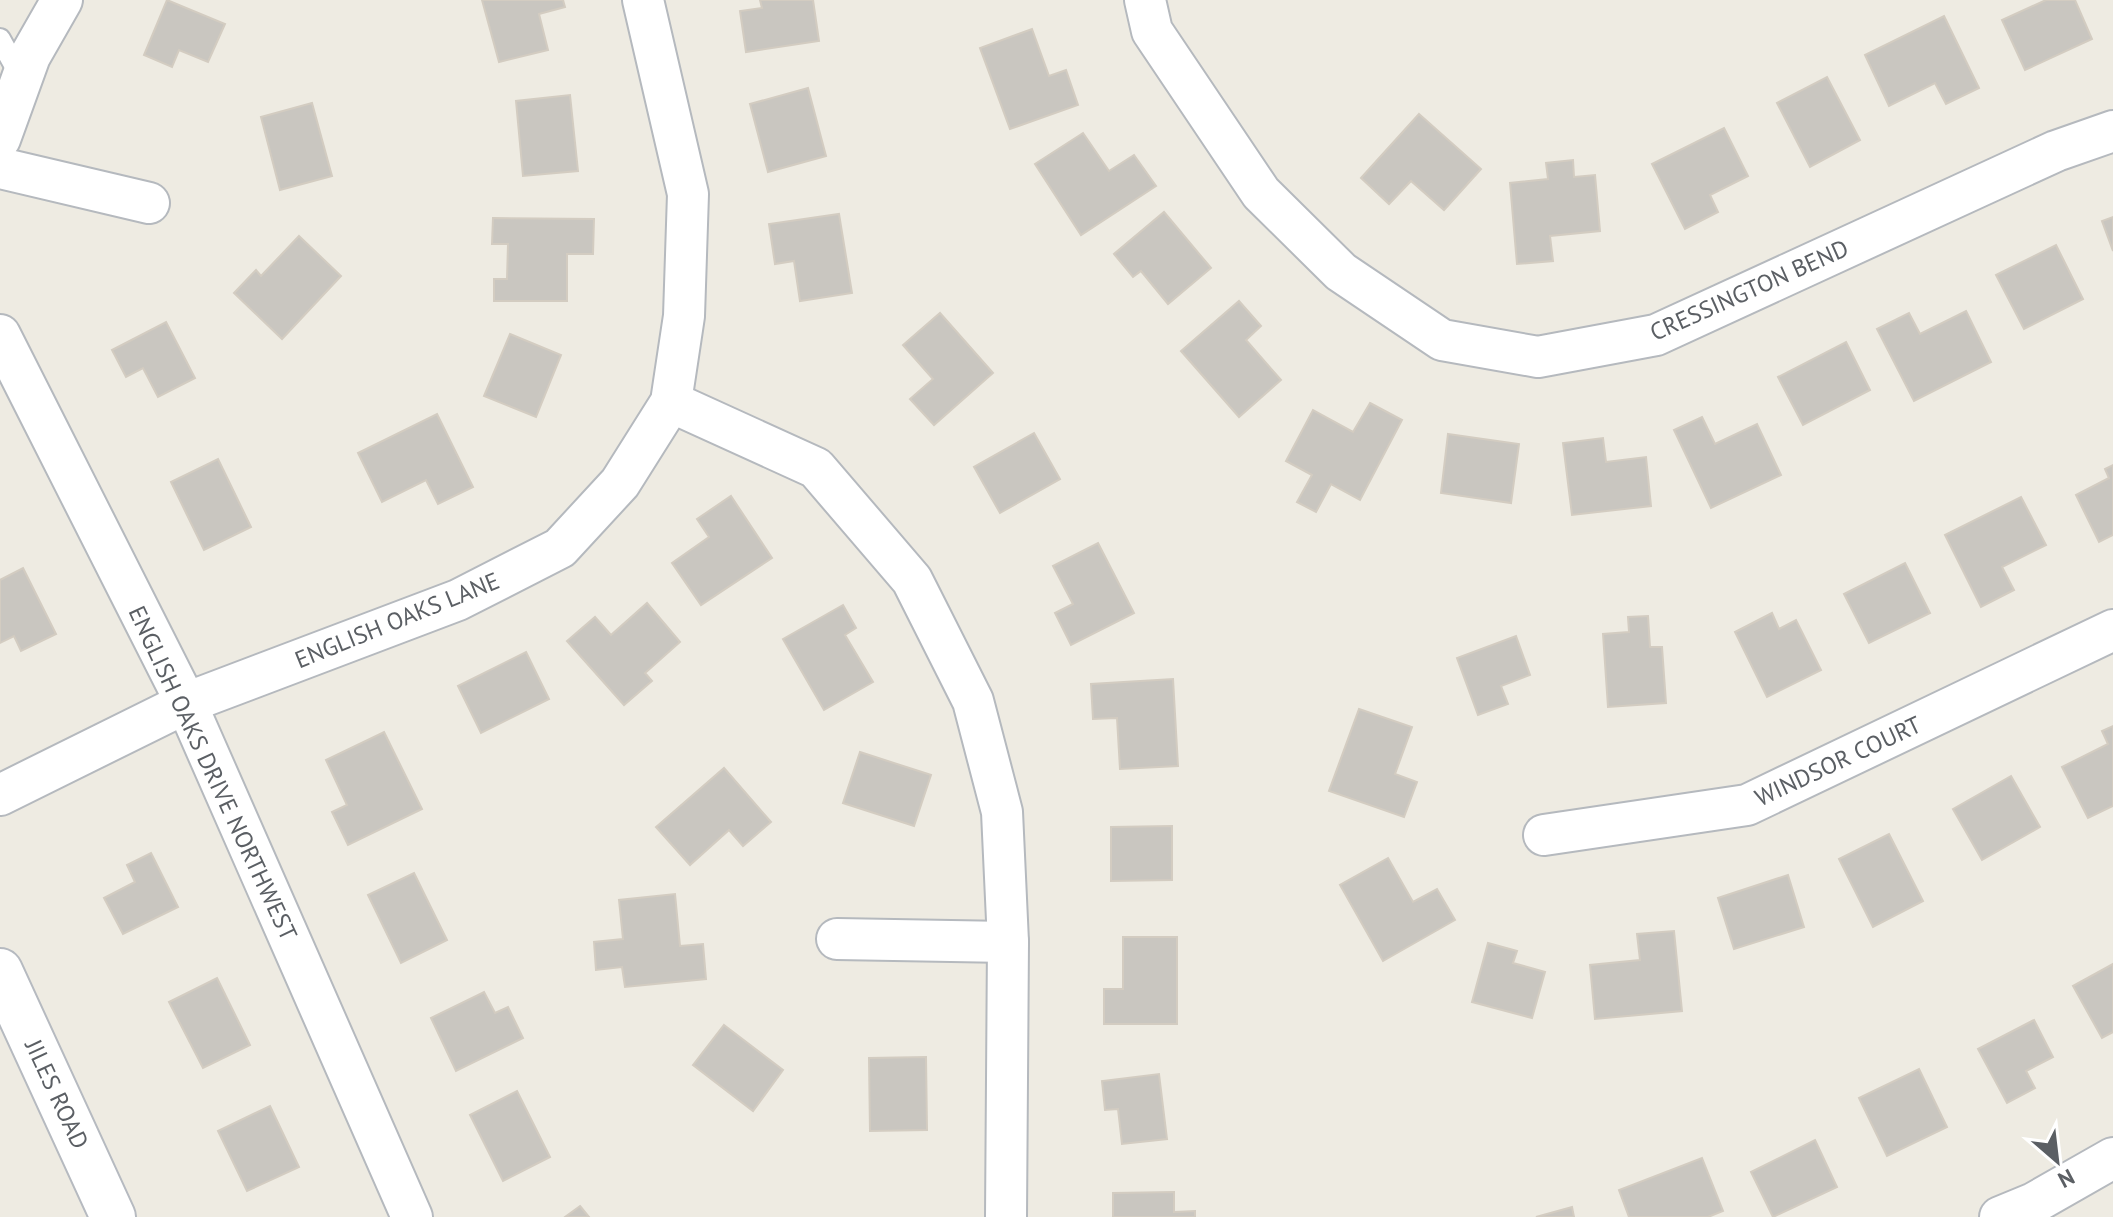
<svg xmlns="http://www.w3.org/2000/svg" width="2113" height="1217" viewBox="0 0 2113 1217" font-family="'PT Sans',sans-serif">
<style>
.building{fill:#c9c6c0;stroke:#d3ccc1;stroke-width:2}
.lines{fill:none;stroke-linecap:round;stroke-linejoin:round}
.lane-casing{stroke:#b5b9be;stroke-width:24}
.street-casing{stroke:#b5b9be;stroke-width:44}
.secondary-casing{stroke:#b6bac0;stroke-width:48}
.lane{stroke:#fff;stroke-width:20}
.street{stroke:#fff;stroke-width:40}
.secondary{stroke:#fff;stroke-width:44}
.labels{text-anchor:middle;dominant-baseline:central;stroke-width:6;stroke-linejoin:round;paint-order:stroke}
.street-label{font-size:24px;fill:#5b5f64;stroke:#fff}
</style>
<rect width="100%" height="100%" fill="#eeebe2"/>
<g class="building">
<path d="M167,0L225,24L208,62L179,50L172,67L144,55Z"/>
<path d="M482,0H563L565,7L539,14L548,50L499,62Z"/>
<path d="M760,0H813L819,41L746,52L740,11L762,8Z"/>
<path d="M2046,0H2075L2092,39L2025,70L2002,20Z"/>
<path d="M1944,16L1979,88L1946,104L1935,83L1889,106L1865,55Z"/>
<path d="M1032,29L1049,76L1066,70L1078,105L1010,129L980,48Z"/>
<path d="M1827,77L1860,140L1810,167L1777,103Z"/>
<path d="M808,88L826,156L768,172L750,104Z"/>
<path d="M570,95L578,171L523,176L516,101Z"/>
<path d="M312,103L332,176L280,190L261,117Z"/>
<path d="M1419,114L1481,169L1444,210L1411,181L1389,204L1361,178Z"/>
<path d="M1724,128L1748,176L1710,195L1718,212L1685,229L1652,164Z"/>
<path d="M1083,133L1109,171L1134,155L1156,186L1081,235L1035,164Z"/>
<path d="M1573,160L1574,177L1595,175L1600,231L1550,236L1553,261L1517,264L1510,183L1548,179L1546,163Z"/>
<path d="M1164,212L1211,268L1168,304L1141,271L1133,277L1114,254Z"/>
<path d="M839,214L852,293L800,301L794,261L775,264L769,224Z"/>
<path d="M2113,217V251L2102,221Z"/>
<path d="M493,218L594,219L593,254H567V301H494V279H507L508,244H492Z"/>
<path d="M299,236L341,276L282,339L234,293L256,270L261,276Z"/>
<path d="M2056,245L2083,299L2024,329L1996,275Z"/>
<path d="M1239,301L1261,326L1246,340L1281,380L1239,417L1181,351Z"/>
<path d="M1966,311L1991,362L1914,401L1877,329L1909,313L1920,334Z"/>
<path d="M940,313L993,373L934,425L910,399L933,379L903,345Z"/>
<path d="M166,322L195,378L158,397L143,368L126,377L112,350Z"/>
<path d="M510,334L561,355L536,417L484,396Z"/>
<path d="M1846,342L1870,390L1803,425L1778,377Z"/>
<path d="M1370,403L1402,420L1360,500L1331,484L1316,512L1297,502L1312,475L1286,461L1313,410L1353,432Z"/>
<path d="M437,414L473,487L438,504L426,480L382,502L358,453Z"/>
<path d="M1702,417L1715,444L1757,424L1781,475L1711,508L1674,430Z"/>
<path d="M1034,433L1060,479L1000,513L974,467Z"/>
<path d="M1448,434L1519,444L1511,503L1441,493Z"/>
<path d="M1603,438L1606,462L1646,457L1651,506L1572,515L1563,443Z"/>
<path d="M218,459L251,527L204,550L171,482Z"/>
<path d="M2113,465V535L2099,542L2076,495L2109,478L2105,469Z"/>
<path d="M731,496L772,558L701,605L672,563L709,537L697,519Z"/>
<path d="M2021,497L2046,545L2002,567L2014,590L1981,607L1945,535Z"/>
<path d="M1098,543L1134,613L1071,645L1055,613L1073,604L1053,566Z"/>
<path d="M1905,563L1930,613L1869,643L1844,594Z"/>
<path d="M23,568L56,634L21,651L14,636L0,643V580Z"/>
<path d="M647,603L680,642L645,673L652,681L624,705L567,641L595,617L611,635Z"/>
<path d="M843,605L856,628L845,635L873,682L824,710L783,639Z"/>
<path d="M1772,613L1779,629L1796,620L1821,670L1767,697L1735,632Z"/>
<path d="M1648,616L1650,647H1662L1666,703L1608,707L1603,634L1629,632L1628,617Z"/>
<path d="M1516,636L1530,675L1501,686L1508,704L1478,715L1457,658Z"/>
<path d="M526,652L549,699L481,733L458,686Z"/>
<path d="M1173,679L1178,766L1120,769L1117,718L1093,719L1091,684Z"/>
<path d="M1359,709L1412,727L1395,774L1417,782L1404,817L1329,791Z"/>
<path d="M2113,726V806L2088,818L2062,767L2108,744L2102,731Z"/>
<path d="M384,732L422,809L348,845L332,812L347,805L326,760Z"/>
<path d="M860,752L931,775L914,826L843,803Z"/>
<path d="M724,768L771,822L743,846L729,830L690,865L656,827Z"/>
<path d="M2011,776L2040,827L1982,860L1953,809Z"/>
<path d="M1172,826V880L1111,881V827Z"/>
<path d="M1889,834L1923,901L1873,927L1839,859Z"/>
<path d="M151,853L178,907L123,934L104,898L135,882L127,865Z"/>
<path d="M1388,858L1413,902L1437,889L1455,920L1383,961L1340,885Z"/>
<path d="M414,873L447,940L401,963L368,895Z"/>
<path d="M1788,875L1804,927L1734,949L1718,898Z"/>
<path d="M675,894L680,946L703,944L706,979L625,987L622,967L596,970L594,942L623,939L619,900Z"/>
<path d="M1674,931L1682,1011L1595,1019L1590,965L1640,960L1637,934Z"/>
<path d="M1123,937H1177V1024H1104V989H1123Z"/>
<path d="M1488,943L1517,951L1513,963L1545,972L1532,1018L1472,1002Z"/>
<path d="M2113,964V1032L2102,1038L2073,986Z"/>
<path d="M217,978L250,1045L203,1068L169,1002Z"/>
<path d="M484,992L495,1013L508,1007L523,1038L456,1071L431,1018Z"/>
<path d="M2034,1020L2053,1057L2026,1071L2035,1088L2007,1103L1978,1049Z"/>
<path d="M724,1025L783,1070L753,1111L693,1065Z"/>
<path d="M926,1057L927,1130L870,1131L869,1058Z"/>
<path d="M1919,1069L1947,1127L1887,1156L1859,1098Z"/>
<path d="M1159,1074L1167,1139L1122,1144L1118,1109L1105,1110L1102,1081Z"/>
<path d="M517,1091L550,1157L503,1181L470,1115Z"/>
<path d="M270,1106L299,1167L247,1191L218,1131Z"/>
<path d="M1815,1140L1837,1187L1773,1217L1751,1172Z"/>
<path d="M1702,1158L1723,1211L1708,1217H1629L1619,1190Z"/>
<path d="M1174,1192V1212L1195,1211V1217H1113V1193Z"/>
<path d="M580,1206L589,1217H565Z"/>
<path d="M1572,1207L1574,1217H1536Z"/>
</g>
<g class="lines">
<defs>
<path id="lane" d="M0,39L21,77"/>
<g id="street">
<path d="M1145,0L1152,31L1261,193L1341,272L1442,340L1538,357L1656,335L2056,151L2113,131"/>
<path d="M0,139L30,56L62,0"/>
<path d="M0,168L149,203"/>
<path d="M0,335L186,703L412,1217"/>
<path d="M671,402L816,468L912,580L973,701L1002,812L1008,942L1006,1217"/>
<path d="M0,795L186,703L458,600L560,548L620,483L671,402L684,316L688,194L643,0"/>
<path d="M1544,835L1747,805L2113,630"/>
<path d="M837,939L1008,942"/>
<path d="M2000,1217L2034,1203L2113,1158"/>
</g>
<path id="secondary" d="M0,971L113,1217"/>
</defs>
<use href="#lane" class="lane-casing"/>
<use href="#street" class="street-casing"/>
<use href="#secondary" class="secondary-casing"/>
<use href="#lane" class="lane"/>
<use href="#street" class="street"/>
<use href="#secondary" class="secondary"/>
</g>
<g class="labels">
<g class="street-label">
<text transform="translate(1749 290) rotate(-24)">CRESSINGTON BEND</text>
<text transform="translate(397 620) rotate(-22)">ENGLISH OAKS LANE</text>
<text transform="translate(1838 761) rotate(-25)">WINDSOR COURT</text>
<text transform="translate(213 773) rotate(65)">ENGLISH OAKS DRIVE NORTHWEST</text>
<text transform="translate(57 1094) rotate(65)">JILES ROAD</text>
</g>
</g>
<g transform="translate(2057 1161) rotate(152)" stroke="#ffffff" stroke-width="6" paint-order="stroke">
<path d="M0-6L14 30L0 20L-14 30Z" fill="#5b5f64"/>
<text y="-12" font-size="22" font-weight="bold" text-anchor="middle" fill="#5b5f64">N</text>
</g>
</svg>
